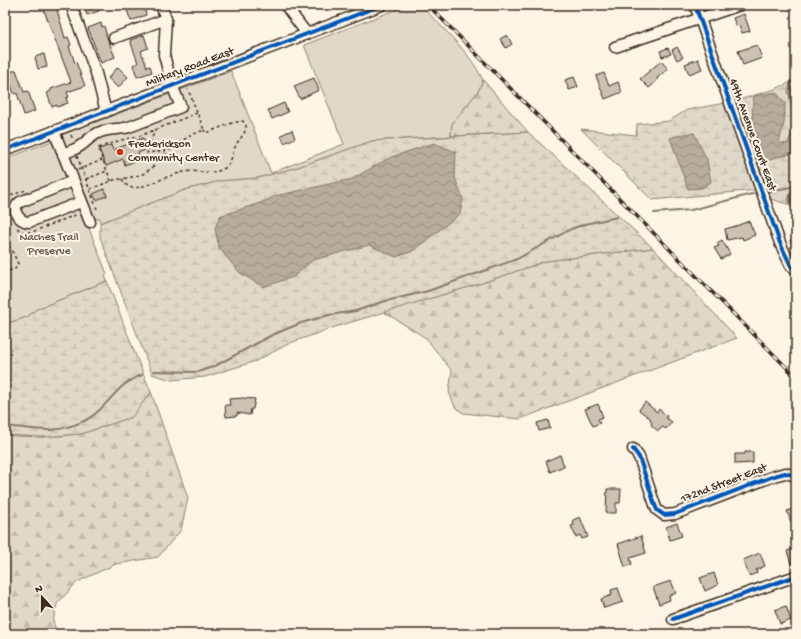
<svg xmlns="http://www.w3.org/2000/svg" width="801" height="639" viewBox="0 0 801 639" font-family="'Gochi Hand',sans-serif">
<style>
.green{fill:#e0d8c8;stroke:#8e8173}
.forest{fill:url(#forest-firs);stroke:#8e8173}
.wetland{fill:url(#wetland-marsh);stroke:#8e8173}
.water{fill:url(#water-waves);stroke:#85796b}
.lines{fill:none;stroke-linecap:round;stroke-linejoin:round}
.stream{stroke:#85796b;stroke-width:2}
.building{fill:#ccc2b3;stroke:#3b2a1e}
.minor-casing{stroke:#3b2a1e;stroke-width:13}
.path{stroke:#3b2a1e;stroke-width:1.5;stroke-dasharray:3 3;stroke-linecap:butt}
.minor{stroke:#fcf5e5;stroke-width:10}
.rail-casing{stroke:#3b2a1e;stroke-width:3.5}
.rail{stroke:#fcf5e5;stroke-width:2;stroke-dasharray:6;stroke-linecap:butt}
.cycleway-casing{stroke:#fcf5e5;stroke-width:6}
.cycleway{stroke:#0057b8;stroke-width:4}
.poi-dot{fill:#c8321e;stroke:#fcf5e5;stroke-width:1.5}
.labels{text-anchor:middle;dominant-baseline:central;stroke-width:4;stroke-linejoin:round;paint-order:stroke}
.street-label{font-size:12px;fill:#3b2a1e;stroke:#fcf5e5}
.poi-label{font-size:12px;fill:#3b2a1e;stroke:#fcf5e5;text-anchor:start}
.park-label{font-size:12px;fill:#645648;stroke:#fcf5e5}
</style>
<defs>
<pattern id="forest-firs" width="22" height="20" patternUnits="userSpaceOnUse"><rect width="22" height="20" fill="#e0d8c8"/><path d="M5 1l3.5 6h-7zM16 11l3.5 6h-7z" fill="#c1baab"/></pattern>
<pattern id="wetland-marsh" width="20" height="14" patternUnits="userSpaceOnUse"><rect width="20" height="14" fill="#e0d8c8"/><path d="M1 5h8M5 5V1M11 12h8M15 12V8" fill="none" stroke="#c1baab"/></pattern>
<pattern id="water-waves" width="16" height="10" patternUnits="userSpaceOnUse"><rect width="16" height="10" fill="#b7ad9e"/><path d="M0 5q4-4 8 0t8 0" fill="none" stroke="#968d80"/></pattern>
</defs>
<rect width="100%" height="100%" fill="#fcf5e5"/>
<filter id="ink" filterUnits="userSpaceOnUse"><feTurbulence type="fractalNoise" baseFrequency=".025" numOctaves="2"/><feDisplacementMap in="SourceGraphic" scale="8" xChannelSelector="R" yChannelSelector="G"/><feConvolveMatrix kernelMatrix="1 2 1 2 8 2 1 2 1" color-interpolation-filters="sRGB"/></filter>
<g filter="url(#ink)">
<g class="green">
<path d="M408,5H420L422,6C443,29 470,52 483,80L479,90L452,124L451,136L372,141L298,167L258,178L220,181L185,190L100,223V218L93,220L61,135L231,71L271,173L344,144L304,45Z"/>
<path d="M54,140L107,274L105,275L107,281L37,309L27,317L5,324V159Z"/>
</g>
<g class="forest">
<path d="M483,80L528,132L451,136L452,124L479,90Z"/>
<path d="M653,248L737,338L520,419L463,413L455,407L449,392L452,371L426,338L384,312L482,283L546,261Z"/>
<path d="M151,392L188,498L181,530L158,557L116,564L77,582L57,604L53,621L57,634H5V435L41,437L81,434L131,417Z"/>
</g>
<g class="wetland">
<path d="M796,80V211L790,205L771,199L735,101L775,89Z"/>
<path d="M725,103L757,190L652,200L581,129L636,135L637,124L669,121L687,110Z"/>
<path d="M528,132L653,248L546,261L482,283L338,326L290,343L256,361L205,377L171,380L152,374L100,237V223L185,190L220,181L258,178L298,167L372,141Z"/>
<path d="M107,281L138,361L151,392L132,417L81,434L41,437L5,435V324L27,317L37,309Z"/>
</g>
<g class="water">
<path d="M791,80H796V152L784,156L777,157L765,162C757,142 749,118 754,96L776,92L785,104L784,123L779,143L787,144L793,131L791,104L788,91Z"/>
<path d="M694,133L707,160L711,182L702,188L688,189L670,138L683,134Z"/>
<path d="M434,143L456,152L455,178L463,199L460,214L411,252L396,257L369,245L313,260L293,277L263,287L240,273L219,248L215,228L220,216L263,202L275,196L352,179L391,157Z"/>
<path d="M796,187V211L790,205L788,200L791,190Z"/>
</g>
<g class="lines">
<g class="stream">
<path d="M770,191L796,186"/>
<path d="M654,213L691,210L756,193"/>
<path d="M153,371L198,372L215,366L272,335L301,323L329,315L356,311L382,302L428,291L517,259L571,229L585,224L617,217"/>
<path d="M5,426C19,427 34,430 48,430C62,430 85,423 95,414C112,400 119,383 142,375"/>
</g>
</g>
<g class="building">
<path d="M42,5H53L54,7L56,6L65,38L68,37L71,45L69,46L75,63L76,62L85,86L67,92L69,97L66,98L68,103L57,107V105L52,107L47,93L51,91V89L71,82Z"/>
<path d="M83,5H97L99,11L87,15Z"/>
<path d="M135,5H144L146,15L131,21L126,8Z"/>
<path d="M744,14L750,31L742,33L739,25L736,26L733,18Z"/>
<path d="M101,23L102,27L104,26L108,40L115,57L101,63L88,28Z"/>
<path d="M144,35L148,48L141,51L147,67L150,66L152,72L137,77L133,65L138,63L130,40Z"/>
<path d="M507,35L512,44L506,48L500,39Z"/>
<path d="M757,45L762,58L743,65L738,51Z"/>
<path d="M677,47L683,57L677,60L672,50Z"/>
<path d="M668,48L671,54L662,57L660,51Z"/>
<path d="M44,54L47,67L38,69L35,57Z"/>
<path d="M698,59L702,69L689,74L685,64Z"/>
<path d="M661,61L668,69L657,78L658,80L649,88L640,79Z"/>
<path d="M118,67L128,77L118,88L108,78Z"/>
<path d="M16,70L24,92L28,91L35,111L24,115L17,93L14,94L10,81L5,82V74Z"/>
<path d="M604,73L609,86L618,82L622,92L605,99L596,76Z"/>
<path d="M574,77L578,87L569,90L565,80Z"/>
<path d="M314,78L319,90L300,99L294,86Z"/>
<path d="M284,103L288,112L272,119L268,110Z"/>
<path d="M292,130L295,138L284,143L281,135Z"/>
<path d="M143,138L146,145L143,146L145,150L138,153L140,159L125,165L123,159L106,166L99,149L111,145L113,150Z"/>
<path d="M104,189L107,196L96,200L93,194Z"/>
<path d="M749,221L755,235L743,240L742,237L727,240L725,229L736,226Z"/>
<path d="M796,237V255H795L790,240Z"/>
<path d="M722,240L730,254L721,259L714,248L719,246L717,243Z"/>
<path d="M243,398L255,399L253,409H251L250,415L237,413V416L226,417L225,405H230L229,399Z"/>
<path d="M645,402L657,412L659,409L667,416L666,418L672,422L666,429L663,427L658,431L651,425L652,423L650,421L651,419L639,410Z"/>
<path d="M598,404L603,417L598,419L600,423L593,426L585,409Z"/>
<path d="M548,420L550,428L539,431L537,423Z"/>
<path d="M745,452H753V463L735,464V454H745Z"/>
<path d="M560,455L564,466L550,472L546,461Z"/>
<path d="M607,489H621L620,503H616V513H606Z"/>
<path d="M796,508V521L791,522L787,511Z"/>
<path d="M580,517L588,537L582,539L580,535L576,537L571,526L574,525L573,520Z"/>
<path d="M677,523L682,536L670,540L666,527Z"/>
<path d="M641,536L646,553L630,558L632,564L625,567L618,544Z"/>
<path d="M796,548V563L791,564L787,551Z"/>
<path d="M760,553L765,566L756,570L757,573L749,576L743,560Z"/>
<path d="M714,573L718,585L705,591L700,578Z"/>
<path d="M671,581L676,593L669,596L670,600L659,604L653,587Z"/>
<path d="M618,588L623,602L604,608L601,599L612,595L611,590Z"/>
<path d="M786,606L791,620L780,624L775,610Z"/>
</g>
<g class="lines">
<defs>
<g id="minor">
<path d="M71,5L96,73L106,112"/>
<path d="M285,5L307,34"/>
<path d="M695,5L780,243L791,266L796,269"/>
<path d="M114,38L166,19"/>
<path d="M615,47L740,5"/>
<path d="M54,131L90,222"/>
<path d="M5,150L382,5"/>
<path d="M63,154C67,152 71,151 75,149C84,145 89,137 98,133C108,128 119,130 129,127L181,107L172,85L164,55L166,19L161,5"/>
<path d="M73,181L20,202C10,209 19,222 29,222L81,202"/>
<path d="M633,449L639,457L655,505L657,510L664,515L675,514L774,476L785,473L796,476"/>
<path d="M673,619L796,576"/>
</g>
</defs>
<use href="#minor" class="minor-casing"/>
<g class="path">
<path d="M156,129L150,142L147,153L170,150L189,136L204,130L188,89"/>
<path d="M71,135L73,140"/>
<path d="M77,156L97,209"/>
<path d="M78,170L102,160"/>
<path d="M86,179L107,171"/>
<path d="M122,179C125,184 128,188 134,188C151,186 167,175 184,172C198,169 210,176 223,169C232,165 232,153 236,145C239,139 246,134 246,126C246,124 244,123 243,121L232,123L206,133L204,130"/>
<path d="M111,181L98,148L121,140L137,137L197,113"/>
<path d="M90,189L114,180L128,178L143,174L152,168L159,159L169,152"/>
<path d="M8,206L7,200L12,195L26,190"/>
<path d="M17,228L22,232H32L78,214"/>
<path d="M5,241L12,250L18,264L15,269L5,272"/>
</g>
<use href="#minor" class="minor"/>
<defs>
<path id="rail" d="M428,5L796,377"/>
</defs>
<use href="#rail" class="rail-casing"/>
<use href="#rail" class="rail"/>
<defs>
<g id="cycleway">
<path d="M695,5L780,243L791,266L796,269"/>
<path d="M5,150L382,5"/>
<path d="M633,449L639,457L655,505L657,510L664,515L675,514L774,476L785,473L796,476"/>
<path d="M673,619L796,576"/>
</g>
</defs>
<use href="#cycleway" class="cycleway-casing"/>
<use href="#cycleway" class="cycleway"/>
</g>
</g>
<circle class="poi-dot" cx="120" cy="152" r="4"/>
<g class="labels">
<g class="street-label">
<text transform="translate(190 68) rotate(-21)">Military Road East</text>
<text transform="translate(752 135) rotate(70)">49th Avenue Court East</text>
<text transform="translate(724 484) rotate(-21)">172nd Street East</text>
</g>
<g class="poi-label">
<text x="128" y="145">Frederickson<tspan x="128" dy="14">Community Center</tspan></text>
</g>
<g class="park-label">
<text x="49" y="238">Naches Trail<tspan x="49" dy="14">Preserve</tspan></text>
</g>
</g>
<rect width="801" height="639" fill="none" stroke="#fcf5e5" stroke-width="20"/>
<rect x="10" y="10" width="781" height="619" fill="none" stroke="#3b2a1e" stroke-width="1.5" filter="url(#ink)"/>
<g transform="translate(42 597) rotate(339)" stroke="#fcf5e5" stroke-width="3" paint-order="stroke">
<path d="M0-3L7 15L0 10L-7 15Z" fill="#3b2a1e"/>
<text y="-6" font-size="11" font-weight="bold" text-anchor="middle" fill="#3b2a1e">N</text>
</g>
</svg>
